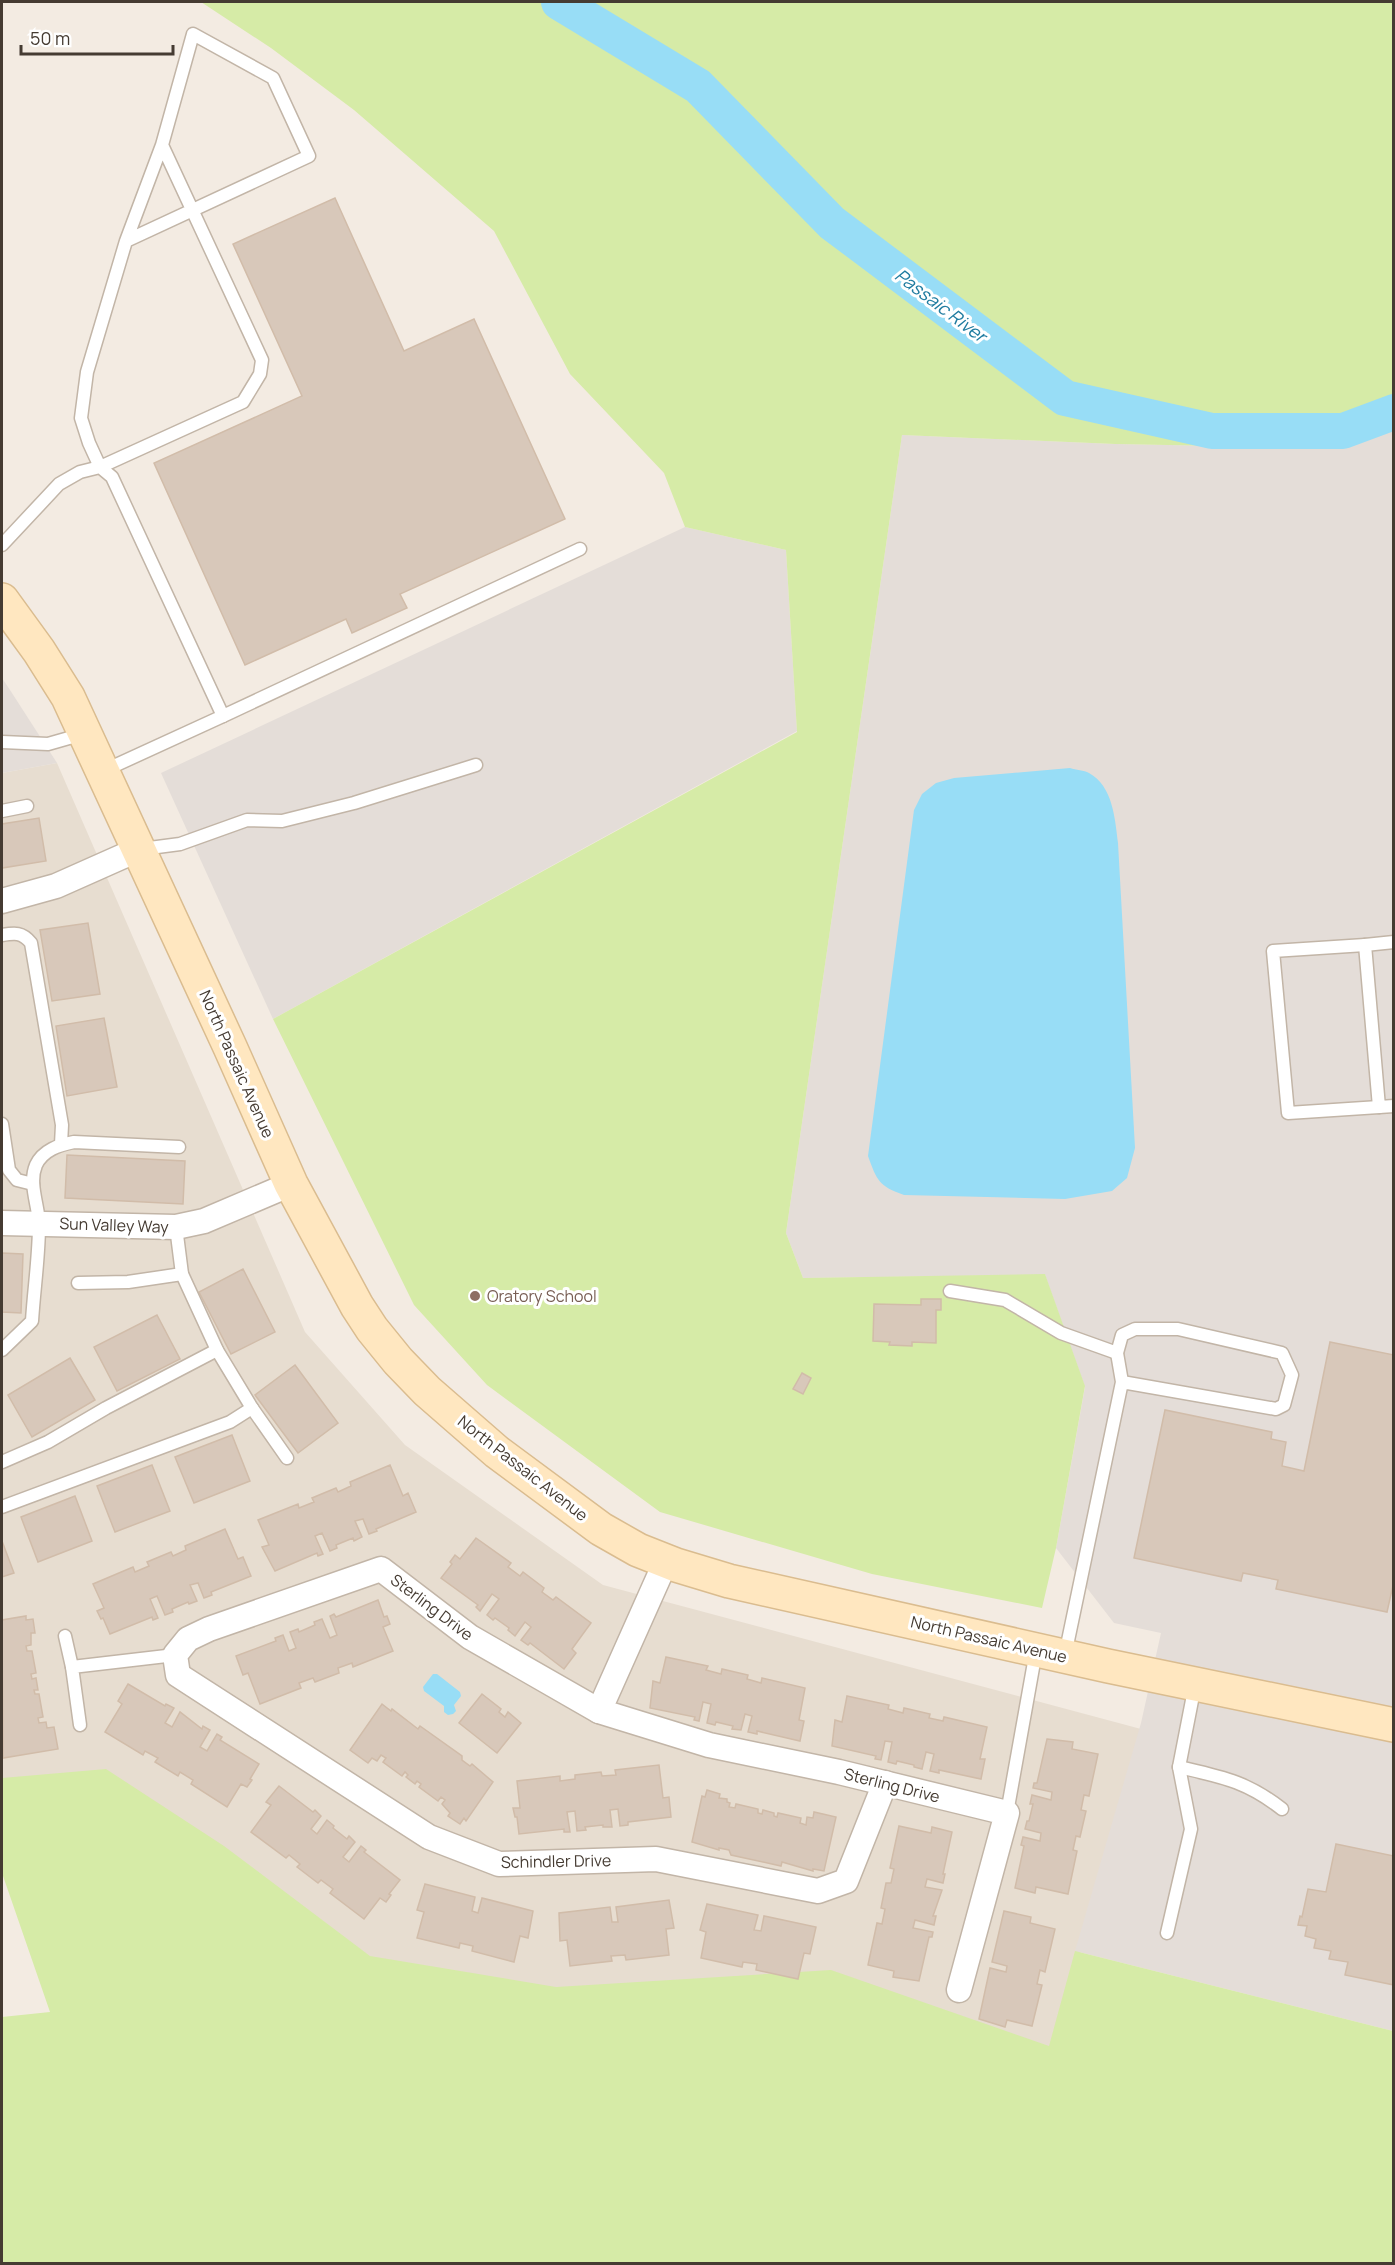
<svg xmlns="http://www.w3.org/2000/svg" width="1395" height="2265" viewBox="0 0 1395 2265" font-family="Manrope,sans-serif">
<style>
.residential{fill:#e7ddd0}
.industrial{fill:#e4ddd8}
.green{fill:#d6eba7}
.water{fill:#98ddf6}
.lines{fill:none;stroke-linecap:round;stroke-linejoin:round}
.river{stroke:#98ddf6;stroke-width:36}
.building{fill:#d8c8ba;stroke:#d1bca9;stroke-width:1.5}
.service-casing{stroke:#c2b5a7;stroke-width:15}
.minor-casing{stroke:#c2b5a7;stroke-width:27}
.secondary-casing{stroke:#dabc8f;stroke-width:36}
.service{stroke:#fff;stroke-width:12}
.minor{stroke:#fff;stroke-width:24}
.secondary{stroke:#ffe7c0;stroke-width:33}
.education-dot{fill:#8d6e63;stroke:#fff;stroke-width:2}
.labels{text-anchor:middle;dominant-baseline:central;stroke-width:6;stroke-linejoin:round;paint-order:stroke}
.street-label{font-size:16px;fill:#453b32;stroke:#fff}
.education-label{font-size:16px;fill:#785e54;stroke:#fff;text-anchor:start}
.water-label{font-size:18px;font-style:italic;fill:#207ca0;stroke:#fff}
</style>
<rect width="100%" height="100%" fill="#f3ebe2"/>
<path class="residential" d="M57,763L305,1332L405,1445L603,1585L1141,1729L1049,2068L550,1999L374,1959L94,1771L2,1783V773Z"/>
<g class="industrial">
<path d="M1393,428V2031L1075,1951L1141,1723L1161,1633L1114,1623L1056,1548L1085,1387L1045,1275L803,1278L786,1233L902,435L1115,444L1333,448Z"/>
<path d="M685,527L786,550L797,731L273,1019L161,773Z"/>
<path d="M2,678L10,690L57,763L2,773Z"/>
</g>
<g class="green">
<path d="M201,2H1393V428L1333,448L1115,444L902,435L786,1233L803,1278L1045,1274L1085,1386L1056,1548L1042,1608L872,1574L660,1512L487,1385L414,1305L273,1019L797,732L786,550L685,527L664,473L570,374L494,231L354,110L271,48Z"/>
<path d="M106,1769L224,1846L370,1956L556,1987L831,1970L1049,2046L1075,1951L1393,2031V2263H2V2017L50,2012L2,1873V1778Z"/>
</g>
<g class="water">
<path d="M1070,768C1076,770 1084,770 1089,773C1113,786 1115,819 1118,843L1135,1148L1127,1178L1112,1191L1065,1199L904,1195C879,1186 877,1181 868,1156L914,810L922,794L936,783L954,778Z"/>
<path d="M433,1674H437L460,1692L461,1696L454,1705L456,1711L453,1714L448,1715L444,1712V1706L424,1691L423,1687Z"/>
</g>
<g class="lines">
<path class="river" d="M559,2L698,86L832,223L1065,398L1212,431H1343L1394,412"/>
</g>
<g class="building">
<path d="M335,198L404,351L474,319L565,519L400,594L407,608L352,633L346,619L245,665L154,463L302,396L233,244Z"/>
<path d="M39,818L46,861L2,868V824Z"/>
<path d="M88,923L100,994L52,1001L40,930Z"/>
<path d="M104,1018L117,1087L67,1096L56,1026Z"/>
<path d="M67,1155L185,1161L183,1204L65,1198Z"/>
<path d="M2,1253L23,1254L21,1313L2,1312Z"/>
<path d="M243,1269L275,1332L231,1354L199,1292Z"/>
<path d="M921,1299H941V1310H936V1343L912,1342V1346L889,1345L890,1342L873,1341L874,1304L921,1305Z"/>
<path d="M157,1315L180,1359L117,1391L94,1347Z"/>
<path d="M1330,1342L1394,1355V1581L1387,1612L1276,1589L1278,1580L1243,1573L1241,1581L1134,1558L1165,1410L1272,1432L1271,1439L1286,1442L1282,1466L1304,1471Z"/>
<path d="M70,1358L95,1400L32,1437L8,1395Z"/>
<path d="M295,1365L338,1423L298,1453L255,1395Z"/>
<path d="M802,1373L811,1378L803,1394L793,1389Z"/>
<path d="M232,1435L250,1481L194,1503L175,1457Z"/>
<path d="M152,1465L170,1511L115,1532L97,1486Z"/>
<path d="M390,1465L403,1496L408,1493L416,1512L376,1529L377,1531L369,1534L363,1519L355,1521L362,1537L354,1541L353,1538L336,1545L337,1548L330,1551L322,1533L315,1536L323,1554L318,1556L317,1553L275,1571L262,1547L269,1545L258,1520L298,1504L299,1508L314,1502L312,1498L336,1488L338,1492L351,1486L350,1482Z"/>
<path d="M75,1496L92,1541L38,1562L21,1517Z"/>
<path d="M225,1529L238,1559L243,1557L251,1576L211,1592L212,1595L204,1598L198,1583L190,1585L197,1601L189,1604L188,1602L172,1609L173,1612L165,1615L157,1596L150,1599L158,1618L153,1620L152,1617L110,1634L103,1618L101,1619L97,1611L104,1608L93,1584L133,1567L135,1572L149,1566L147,1562L171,1552L173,1556L186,1550L185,1546Z"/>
<path d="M476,1538L511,1563L508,1567L520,1576L523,1572L544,1588L542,1592L553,1600L556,1597L591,1623L572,1649L576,1653L564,1669L530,1643L528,1645L521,1640L531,1627L525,1622L515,1636L508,1630L509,1628L495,1618L493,1620L487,1615L499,1599L492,1594L480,1611L476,1607L478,1605L441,1578L452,1564L450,1562L455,1555L460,1559Z"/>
<path d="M2,1541L14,1573L2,1577Z"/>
<path d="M378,1600L384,1617L387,1616L390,1624L383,1627L393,1651L353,1667L352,1663L338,1668L339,1673L315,1682L313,1678L299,1683L301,1688L260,1704L248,1673L243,1675L236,1656L276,1641L275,1638L283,1635L289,1651L296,1648L290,1632L298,1629L299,1632L315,1625L314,1622L322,1619L330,1638L337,1635L330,1616L334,1614L336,1617Z"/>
<path d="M26,1616V1620L33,1619L35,1633H31V1645L26,1646L27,1651H32L36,1673L31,1674L32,1679L36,1678L38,1690H34L35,1694H39L43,1717L38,1718L39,1723L46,1722L47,1728L54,1727L58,1749L3,1758L2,1620Z"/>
<path d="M666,1657L708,1666L706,1670L721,1674L722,1669L748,1675L747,1679L761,1683L762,1678L805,1688L799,1720L804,1721L800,1741L757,1731V1734L748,1732L752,1716L745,1714L741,1730L732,1729L733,1726L716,1722L715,1725L707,1723L711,1704L703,1702L699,1721L694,1720L695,1717L650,1708L653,1681L660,1683Z"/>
<path d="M128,1684L165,1706L166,1704L174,1708L165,1723L172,1727L180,1712L202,1729L203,1726L210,1730L200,1747L207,1751L217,1734L222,1737L220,1740L259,1764L250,1779L252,1780L247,1787L241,1784L227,1807L191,1784L193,1780L180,1772L178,1776L155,1762L158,1758L145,1751L143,1755L105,1732L122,1704L118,1701Z"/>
<path d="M482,1694L501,1709L499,1712L505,1717L508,1712L521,1723L497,1753L459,1723Z"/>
<path d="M847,1696L889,1705L888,1709L903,1713L904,1708L930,1714L929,1718L943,1721L944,1717L987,1727L980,1759H985L981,1779L939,1770V1773L930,1771L934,1754L926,1752L922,1769L914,1767V1765L897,1761L896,1764L888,1762L892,1742L885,1741L881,1760L875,1759L876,1756L832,1746L835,1720L842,1722Z"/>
<path d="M382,1704L391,1711L392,1709L418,1729L420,1726L462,1756V1760L470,1766L472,1764L493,1782L466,1821L464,1818L460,1824L448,1816L450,1813L442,1804L445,1800L441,1797L438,1801L419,1787L421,1784L417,1781L415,1784L406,1777L408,1775L405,1772L402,1776L383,1762L386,1758L381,1755L377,1761L372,1758L368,1763L350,1750Z"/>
<path d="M1047,1739L1073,1742L1072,1749L1098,1754L1089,1796L1084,1795L1081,1810L1086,1811L1080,1837L1076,1836L1073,1850L1077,1851L1068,1894L1036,1887L1035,1893L1015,1888L1024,1846L1021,1845L1023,1837L1040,1841L1041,1833L1025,1829L1027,1821H1029L1033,1804H1030L1032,1795L1051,1800L1052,1792L1033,1788L1034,1783H1037Z"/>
<path d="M659,1765L663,1798L669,1797L671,1817L628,1822V1825L620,1826L618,1809L610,1810L612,1827H603V1825L585,1827L586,1830L577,1831L575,1811L567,1812L570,1832H564V1829L519,1834L517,1817H515L513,1808H520L517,1781L560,1776V1781L575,1779V1775L601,1772L602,1776L616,1775L615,1770Z"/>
<path d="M279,1786L313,1812L315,1810L321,1816L311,1829L317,1834L327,1820L334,1826L333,1828L347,1839L349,1836L355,1842L343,1857L349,1862L361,1846L366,1850L364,1852L400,1880L389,1894L391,1895L386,1902L380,1898L364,1919L330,1893L333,1889L321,1880L318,1883L297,1867L300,1864L289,1855L286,1858L251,1832L271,1805L266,1802Z"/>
<path d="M707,1790L720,1794L719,1798L727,1799V1802L730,1803L729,1807L735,1808L736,1804L758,1809V1813L762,1814L763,1810L774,1813V1816L777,1817L778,1813L801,1818L800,1823L806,1825L807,1817L813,1818L814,1812L836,1817L824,1871L813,1869V1871L782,1862L781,1866L731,1855L729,1850L719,1848V1850L692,1842L702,1796L705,1797Z"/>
<path d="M899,1826L931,1833L932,1827L952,1832L943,1874H945L943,1883L927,1879L925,1887L942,1890L933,1916H936L934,1925L915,1920L913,1928L933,1932L932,1937H929L919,1981L893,1977L894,1971L868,1965L877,1923L882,1924L885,1909L881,1908L886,1883H891L894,1869L890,1868Z"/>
<path d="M1336,1844L1394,1856V1985L1345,1975L1348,1962L1329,1959L1331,1951L1314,1948L1316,1939L1305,1936L1307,1926L1298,1925L1300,1916L1302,1917L1308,1889L1326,1892Z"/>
<path d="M425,1884L475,1897L472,1911L478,1913L482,1898L533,1911L528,1938L520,1936L514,1962L472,1951L473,1946L460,1943L459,1948L417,1938L424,1912L417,1910Z"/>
<path d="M669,1900L674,1928L666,1929L669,1955L626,1960L625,1955L611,1956L612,1961L570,1966L567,1940L560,1941L559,1913L610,1907L612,1922H618L616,1907Z"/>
<path d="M707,1904L758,1915L754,1930L761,1931L764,1916L816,1927L810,1954L804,1953L798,1979L756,1970L757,1964L743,1962L742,1967L701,1958L706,1932L700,1930Z"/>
<path d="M1004,1911L1031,1917L1030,1923L1055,1929L1045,1972L1040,1970L1037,1984L1042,1985L1032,2026L1007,2020L1005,2027L979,2019L990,1968L1006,1972L1007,1966L992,1962Z"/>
</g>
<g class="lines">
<defs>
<g id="service">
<path d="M126,241L309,156L273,78L193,34L162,145L126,241L87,372L81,418L89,443L100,467L243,402L260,374L262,360L162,145"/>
<path d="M2,545L59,484L80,472L100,467L112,477L223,716L103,771"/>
<path d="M223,716L580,549"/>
<path d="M2,742L48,744L83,734"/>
<path d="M2,811L27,806"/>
<path d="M142,849L180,844L247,820L282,821L354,803L476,765"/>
<path d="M2,935C15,933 22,932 31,943L62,1125L61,1144"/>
<path d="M1394,942L1365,945L1379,1107L1394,1106"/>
<path d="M1365,945L1273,951L1288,1113L1379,1107"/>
<path d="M2,1124L9,1170L17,1180L33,1184"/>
<path d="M176,1227L182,1274L217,1350L252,1408L287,1458"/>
<path d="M78,1283L128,1282L182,1274"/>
<path d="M950,1291L1005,1300L1061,1333L1117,1353"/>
<path d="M2,1350L32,1321C34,1289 39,1256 39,1225C39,1206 28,1184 36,1165C43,1150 59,1145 74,1142L179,1147"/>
<path d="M2,1462L48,1442L106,1408L217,1350"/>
<path d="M2,1507L230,1422L252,1408"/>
<path d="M65,1636L72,1667"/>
<path d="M1065,1655L1122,1382L1117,1353L1122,1335L1135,1329H1178L1282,1353L1292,1375L1284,1405L1276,1409L1122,1382"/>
<path d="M1195,1685L1179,1767C1222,1777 1246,1781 1282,1809"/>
<path d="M80,1725L72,1667L175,1655"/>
<path d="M1007,1813L1036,1651"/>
<path d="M1167,1933L1191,1829L1179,1767"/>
</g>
<g id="minor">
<path d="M2,901L56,886L137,850"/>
<path d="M2,1223L176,1227L204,1221L291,1184"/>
<path d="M666,1561L599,1711L709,1745L839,1772L1007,1813L959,1990"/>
<path d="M599,1711L470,1637L381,1569L209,1629L188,1639L175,1655L178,1675L429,1837L499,1864L656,1859L818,1891L846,1881L885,1783"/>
</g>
<path id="secondary" d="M2,600L39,651L68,697L230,1047L291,1184L357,1306L372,1329L398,1361L427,1391L497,1452L601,1529L638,1550L676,1565L729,1581L1108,1666L1394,1725"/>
</defs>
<use href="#service" class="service-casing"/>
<use href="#minor" class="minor-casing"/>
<use href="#secondary" class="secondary-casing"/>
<use href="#service" class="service"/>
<use href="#minor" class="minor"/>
<use href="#secondary" class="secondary"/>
</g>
<circle class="education-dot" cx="475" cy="1296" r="6"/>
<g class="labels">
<g class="street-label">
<text transform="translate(237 1064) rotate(66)">North Passaic Avenue</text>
<text transform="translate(114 1225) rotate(2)">Sun Valley Way</text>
<text transform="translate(523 1468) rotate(38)">North Passaic Avenue</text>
<text transform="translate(432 1607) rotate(37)">Sterling Drive</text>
<text transform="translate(989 1639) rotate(13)">North Passaic Avenue</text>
<text transform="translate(892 1785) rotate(14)">Sterling Drive</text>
<text transform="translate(556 1861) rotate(-1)">Schindler Drive</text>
</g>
<g class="education-label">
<text x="487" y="1296">Oratory School</text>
</g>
<g class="water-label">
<text transform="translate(941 305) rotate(37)">Passaic River</text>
</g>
</g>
<rect width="1395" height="2265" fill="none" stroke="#453b32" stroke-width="6"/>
<path d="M21 45v9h152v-9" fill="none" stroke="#453b32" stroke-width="3"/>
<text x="30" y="45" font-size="18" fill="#453b32" stroke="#ffffff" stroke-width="4.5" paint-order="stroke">50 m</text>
</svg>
